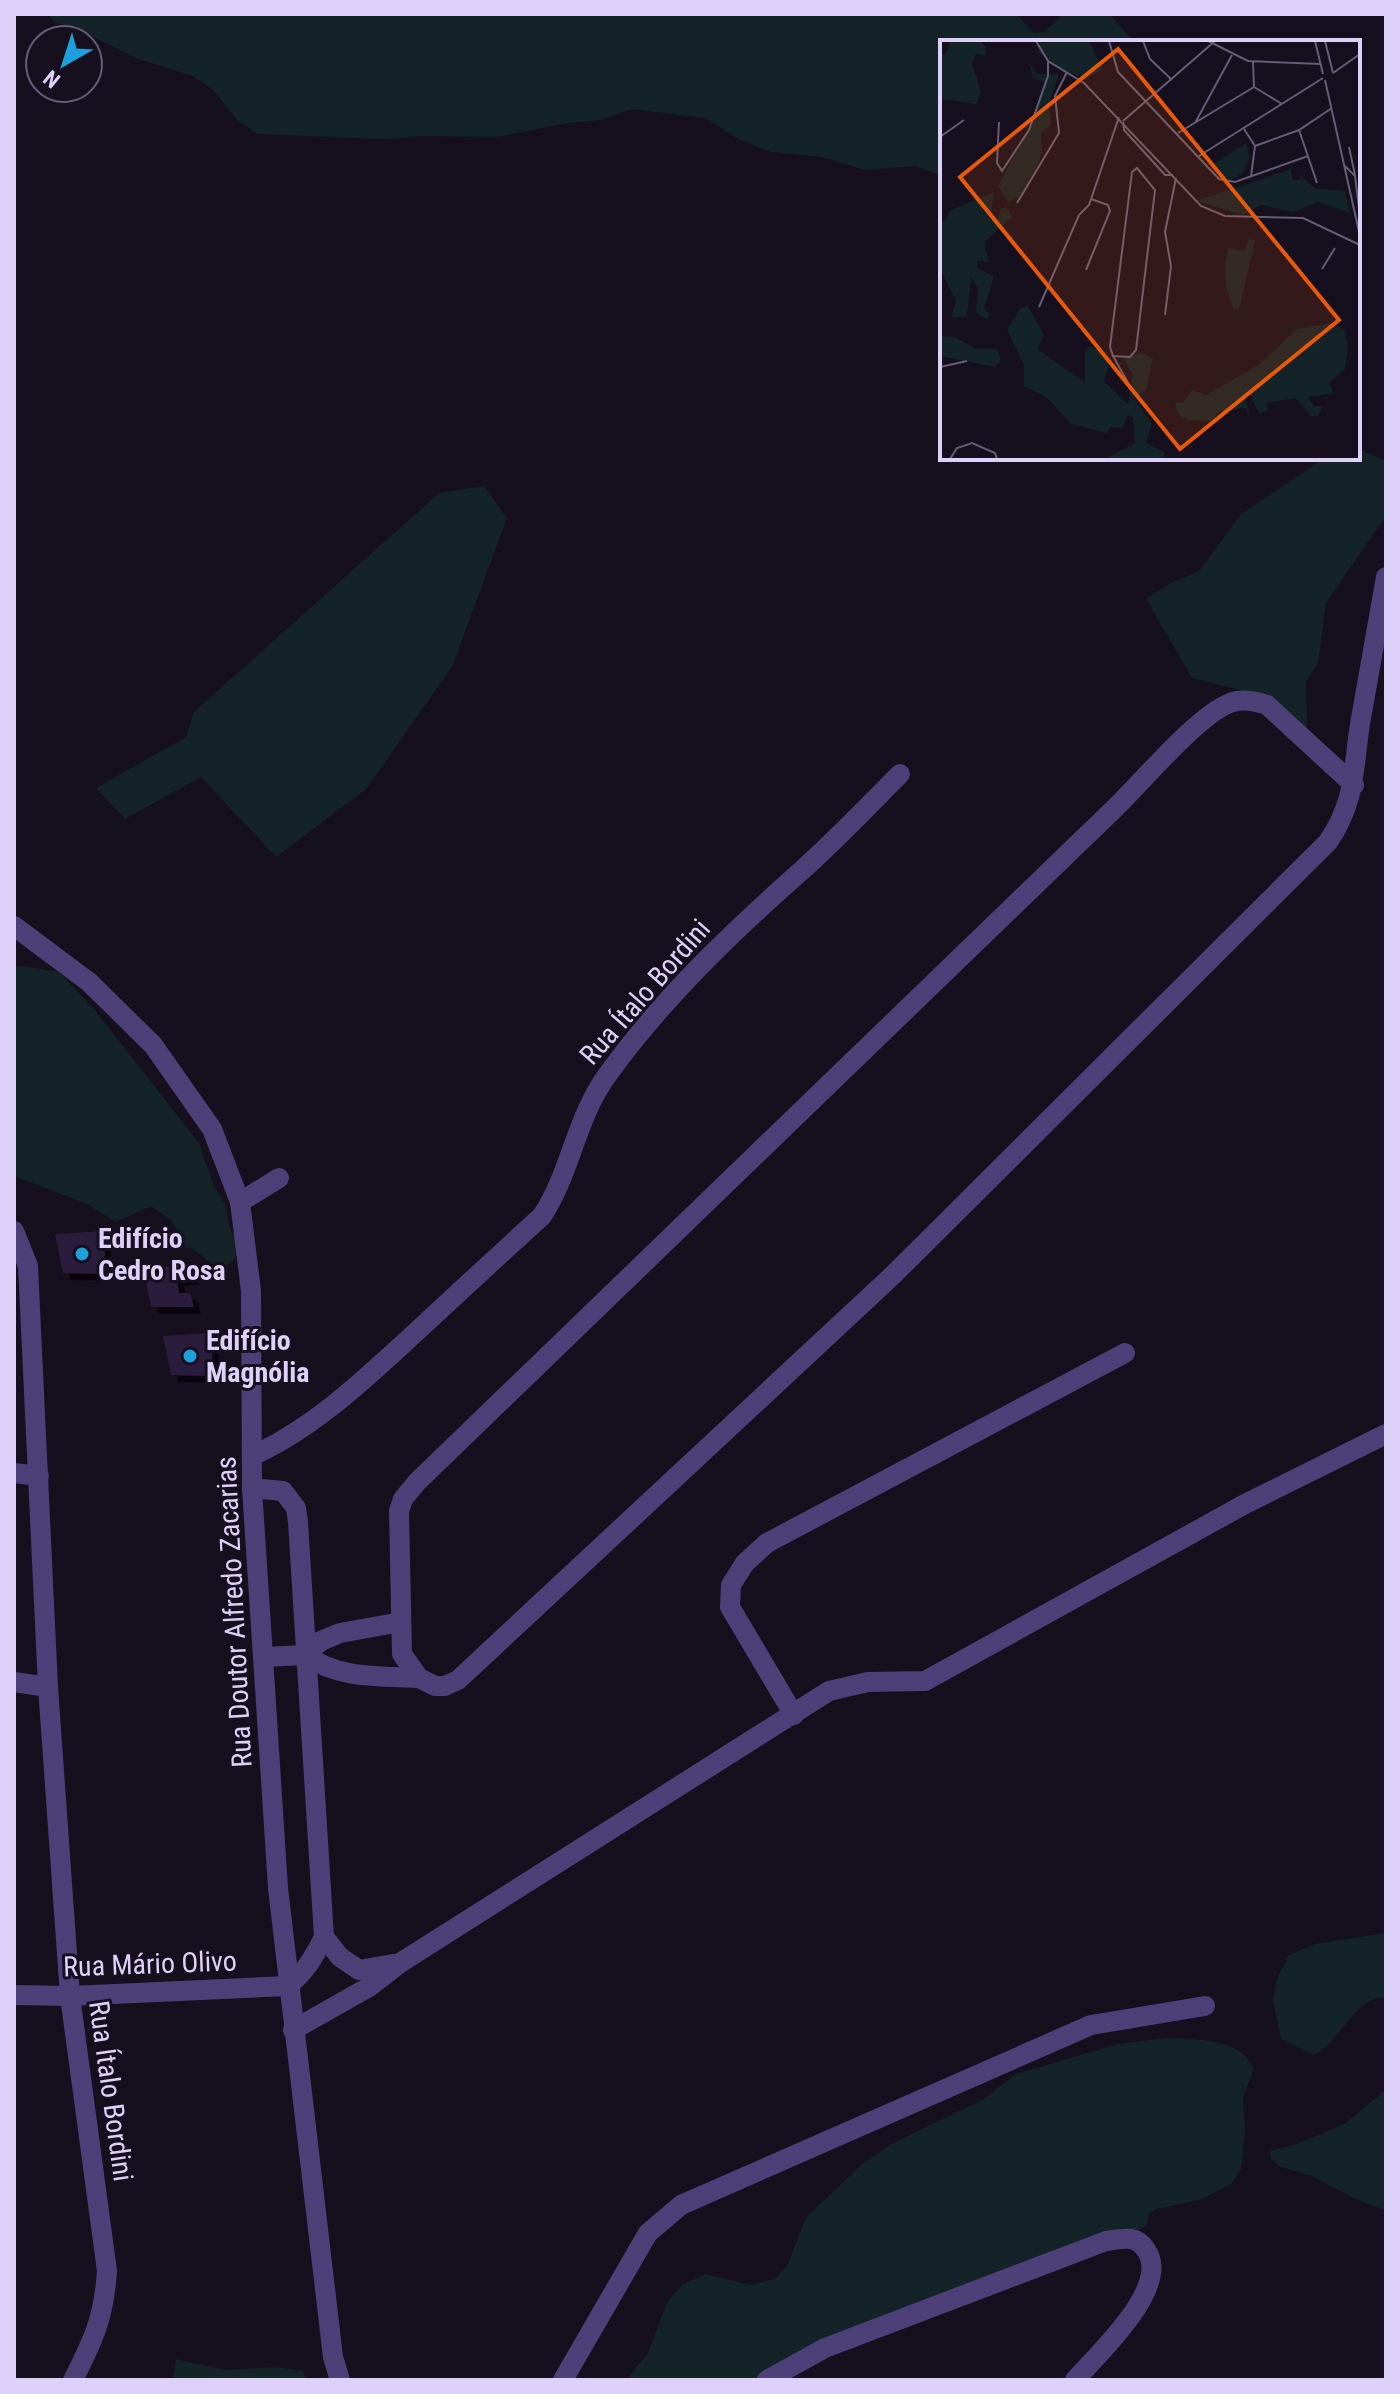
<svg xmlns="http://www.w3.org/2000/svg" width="1400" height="2394" viewBox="0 0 1400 2394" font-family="'Roboto Condensed',sans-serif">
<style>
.green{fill:#132327}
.building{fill:#2a1d3c;filter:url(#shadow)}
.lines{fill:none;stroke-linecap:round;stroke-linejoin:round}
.minor{stroke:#4d3f77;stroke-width:20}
.poi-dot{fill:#1c9fdb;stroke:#150f1e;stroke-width:3}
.labels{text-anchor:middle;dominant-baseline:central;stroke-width:6;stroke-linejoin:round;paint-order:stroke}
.street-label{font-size:28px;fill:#ded1f9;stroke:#150f1e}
.poi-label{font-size:28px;font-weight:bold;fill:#ded1f9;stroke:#150f1e;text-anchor:start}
.inset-road{fill:none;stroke:#655d76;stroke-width:2}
.view{fill:#e8590c;fill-opacity:0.15;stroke:#e8590c;stroke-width:4}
.inset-edge{fill:none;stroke:#ded1f9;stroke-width:4}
</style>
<defs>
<filter id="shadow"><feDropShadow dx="7" dy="7" stdDeviation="0" flood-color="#0009"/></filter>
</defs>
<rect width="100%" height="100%" fill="#150f1e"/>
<g class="green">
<path d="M49,14H1016L1034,33L1044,32L1063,14H1110L1134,42H942V176L916,166L865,170L822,157L771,152L740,140L705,118L632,109L600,120L568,123L496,137L423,136L383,139L258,134L238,121L213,90L193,76L135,58L78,29L53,22Z"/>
<path d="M1358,449L1386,461V516L1326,603L1318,664L1306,681L1307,728L1251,693L1192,678L1146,599L1167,585L1199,571L1241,514L1323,459L1358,458Z"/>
<path d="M484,486L507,518L452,667L366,789L276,857L201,777L125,819L96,788L186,737L194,712L439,493Z"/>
<path d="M22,966L59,972L94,1009L199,1143L214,1186L225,1204L230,1229L242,1251L222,1271L190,1247L186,1248L172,1221L151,1206L116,1222L87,1204L14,1176V967Z"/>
<path d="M1386,1933V1998C1356,1994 1340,2044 1313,2055L1281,2039L1273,2000L1278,1976L1289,1955L1315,1944Z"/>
<path d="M1167,2038C1196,2040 1241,2037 1254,2069L1243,2097L1245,2131L1241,2169L1231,2184L1200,2200L1156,2209L1149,2214L1147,2225L1139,2230L756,2380H626L648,2353L667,2302L682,2285L705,2274L751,2285L776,2278L788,2264L806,2217L862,2164L891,2144L982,2100L1016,2074L1118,2044Z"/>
<path d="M1386,2089V2211L1354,2198L1312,2176L1278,2166L1271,2158L1270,2151L1297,2144L1346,2123Z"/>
<path d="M176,2359L226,2370L276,2367L303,2371L306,2380H173Z"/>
</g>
<g class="building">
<path d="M103,1231L106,1274L63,1273L55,1234Z"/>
<path d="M190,1265L191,1277L177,1279L179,1293H190L194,1307H151L143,1268Z"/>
<path d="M210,1333L214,1376L171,1375L163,1336Z"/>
</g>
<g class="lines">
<g class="minor">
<path d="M1354,785L1267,705C1255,701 1242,698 1230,703C1198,715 1142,782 1115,808L417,1482L403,1499L399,1511L402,1654L419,1678L435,1686H445L458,1680L892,1276L1328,842C1356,801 1353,769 1360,724C1369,675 1377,626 1386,577"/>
<path d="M14,926L89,982L153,1045L212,1129L240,1202L251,1291L252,1488L278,1888L333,2357L340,2380"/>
<path d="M240,1202L279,1178"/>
<path d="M14,1231L28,1266L48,1687L70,1996L107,2271C104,2317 94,2339 73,2380"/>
<path d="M252,1456C314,1428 365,1379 415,1333C457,1294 499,1255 542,1216C571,1172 576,1117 608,1074C663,998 730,934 800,872C835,841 867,807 900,774"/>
<path d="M14,1473L39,1476"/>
<path d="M252,1488L283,1491L296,1508L298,1522L324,1937C314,1957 306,1971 288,1986"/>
<path d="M305,1655C339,1679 378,1676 419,1678"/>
<path d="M264,1657L305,1655L321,1641L340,1633L401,1622"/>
<path d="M14,1682L48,1687"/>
<path d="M794,1715L730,1607L731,1585L745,1563L767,1543L1125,1353"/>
<path d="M324,1937L340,1957L359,1970L393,1964"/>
<path d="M14,1995L70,1996L288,1986"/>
<path d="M293,2030L369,1987L400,1963L829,1691L868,1682L925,1681L1245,1504L1386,1434"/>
<path d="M563,2380L648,2233L681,2205L1091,2025L1205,2006"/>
<path d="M767,2380L825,2348L1106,2241C1114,2240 1124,2238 1131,2239C1138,2240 1143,2245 1146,2250C1172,2286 1098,2354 1075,2380"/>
</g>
</g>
<g class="poi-dot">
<circle cx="82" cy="1254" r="8"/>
<circle cx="190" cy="1356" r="8"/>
</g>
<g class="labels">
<g class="street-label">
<text transform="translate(645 992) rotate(-49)">Rua Ítalo Bordini</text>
<text transform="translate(234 1612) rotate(-93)">Rua Doutor Alfredo Zacarias</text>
<text transform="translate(150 1964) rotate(-2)">Rua Mário Olivo</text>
<text transform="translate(111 2091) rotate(82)">Rua Ítalo Bordini</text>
</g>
<g class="poi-label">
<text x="98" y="1238">Edifício<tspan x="98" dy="32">Cedro Rosa</tspan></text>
<text x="206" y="1340">Edifício<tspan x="206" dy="32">Magnólia</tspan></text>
</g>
</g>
<g transform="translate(940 40)">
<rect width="420" height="420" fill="#150f1e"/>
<path d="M10,1H41L45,6L46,15L36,14L32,23L41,52L36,64L1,59L0,16L7,13ZM101,1H150L162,29L146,39L121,29L98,12ZM89,22L96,34H119L109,64L111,84L101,93L102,114L94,132L79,156L68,162L58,146L93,81L104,42L93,38ZM306,103L310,118L303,133L291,140L280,137L271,125ZM351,129L353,140H360L359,135L375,148L405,151L410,173L378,162L354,172L321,165L303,175L256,161ZM54,152L50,178L58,180L60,169L66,167L72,177L44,202L49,223L37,220L38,228L54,236L44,269L51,275L46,279L36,273L38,249L31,237L27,277L11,278L16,261L0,229V188L11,170ZM309,199L315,200L299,270L293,268L286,246L285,224L288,208L304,211ZM88,266L104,295L97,309L145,342V311L151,306L171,320L164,341L188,364L193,334L183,318L201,313L213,318L206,350L194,358L212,383L206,403L225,412L223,419H165L195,403L193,378L188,375L182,388L170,387L167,393L131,384L106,357L84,346V325L67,290L80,268ZM391,283L405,290L408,308L405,329L389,343L394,353L368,357L374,366H383L378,376H371L355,358L326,363L328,371L319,373L309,352L305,357L311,378L305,368L278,372L273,381L248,380L238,374L235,362L243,363L252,350L266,355L317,326L357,289ZM0,296L15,297L36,309H57L61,320L56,327L0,316Z" fill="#132327"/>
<path class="inset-road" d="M96,1L108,21L144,43L261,166L285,176L363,178L420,205M169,1L178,32L279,139L295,142L368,116M203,1L210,19L232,40M268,1L308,21L381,24M375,1L383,34M385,1L393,33M313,22L314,47L342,64M393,33L420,14M385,40L420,196M183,81L275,1M59,82L57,123L62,131L89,90L108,36V22M183,82L184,90L225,135H233M255,83L292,15M304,89L315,106L311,136M359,90L377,143M238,93L314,47M0,97L24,80M315,106L359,90L392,68M409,107L415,135M259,116L383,38M405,126L415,136L419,168M77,163L119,93L115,56L127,32M382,229L395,208M146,230L170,171L168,165L151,159M99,267L139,175L149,165L179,77M225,275L231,226L225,192L236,138M173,316L190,317L196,310L215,150L197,128L192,132L170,307L173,316L191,348M0,327L27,321M10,419L17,408L32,403L55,413L57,419"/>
<path class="view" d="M178,9L399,280L240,409L20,137Z"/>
<rect width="420" height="420" class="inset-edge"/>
</g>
<rect width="1400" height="2394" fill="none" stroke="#ded1f9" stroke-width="32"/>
<g transform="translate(64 64) rotate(219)"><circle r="38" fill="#150f1e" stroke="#655d76" stroke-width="2"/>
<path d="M0-6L14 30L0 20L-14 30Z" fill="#1c9fdb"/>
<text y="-12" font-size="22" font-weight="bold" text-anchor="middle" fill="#ded1f9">N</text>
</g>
</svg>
